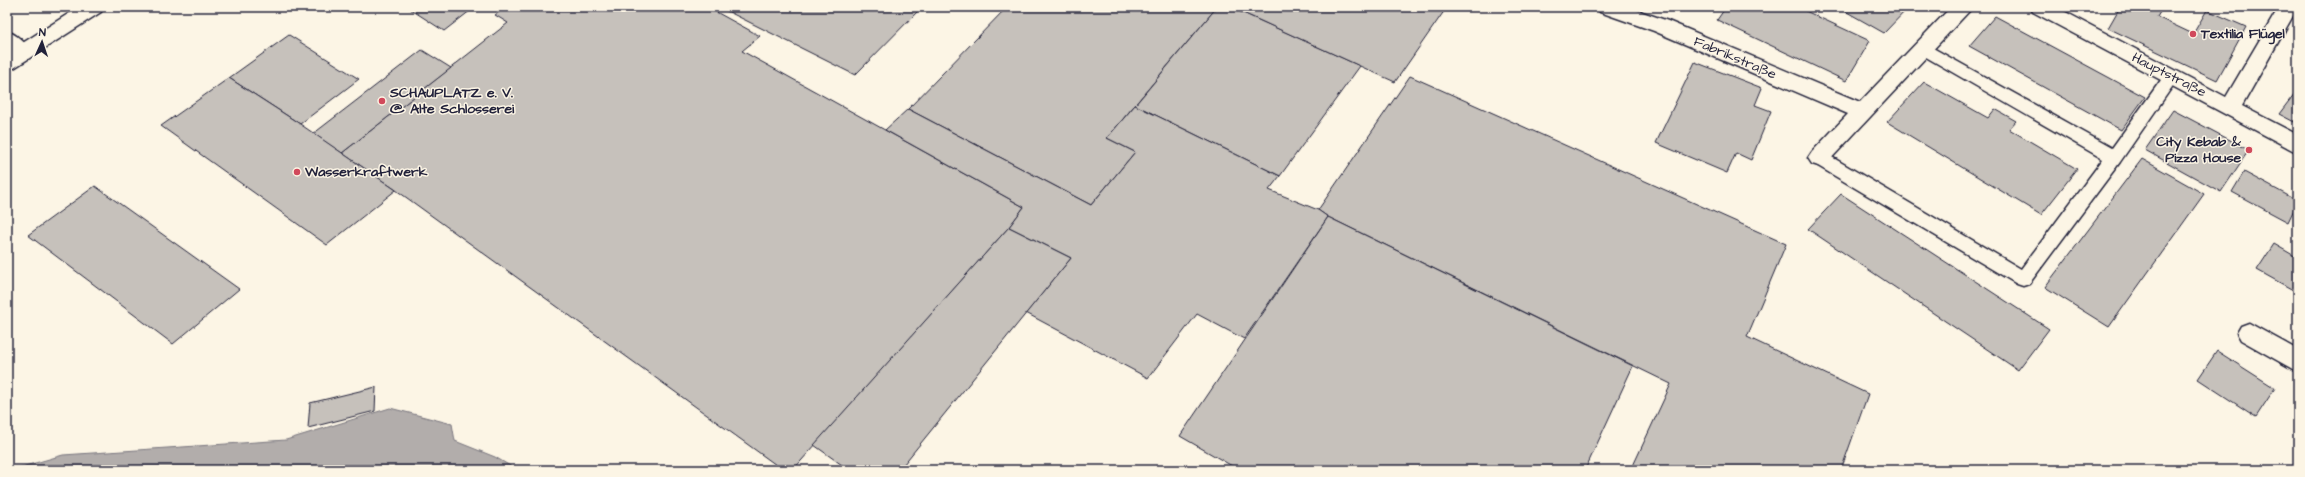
<svg xmlns="http://www.w3.org/2000/svg" width="2305" height="477" viewBox="0 0 2305 477" font-family="'Architects Daughter',sans-serif">
<style>
.water{fill:#b2adab;stroke:#78757e}
.building{fill:#c6c1bb;stroke:#22223b}
.lines{fill:none;stroke-linecap:round;stroke-linejoin:round}
.service-casing{stroke:#22223b;stroke-width:3}
.minor-casing{stroke:#22223b;stroke-width:3}
.secondary-casing{stroke:#22223b;stroke-width:3}
.service{fill:#fcf5e5;fill-rule:evenodd}
.minor{fill:#fcf5e5;fill-rule:evenodd}
.secondary{fill:#fcf5e5;fill-rule:evenodd}
.poi-dot{fill:#d1495b;stroke:#fcf5e5;stroke-width:1.5}
.labels{text-anchor:middle;dominant-baseline:central;stroke-width:3;stroke-linejoin:round;paint-order:stroke}
.poi-label{font-size:14px;font-weight:bold;fill:#22223b;stroke:#fcf5e5;text-anchor:start}
.street-label{font-size:14px;fill:#22223b;stroke:#fcf5e5}
</style>
<rect width="100%" height="100%" fill="#fcf5e5"/>
<filter id="ink" filterUnits="userSpaceOnUse"><feTurbulence type="fractalNoise" baseFrequency=".025" numOctaves="2"/><feDisplacementMap in="SourceGraphic" scale="8" xChannelSelector="R" yChannelSelector="G"/><feConvolveMatrix kernelMatrix="1 2 1 2 8 2 1 2 1" color-interpolation-filters="sRGB"/></filter>
<g filter="url(#ink)">
<path class="water" d="M390,408L452,424L455,441L495,457L517,470H11L63,455L286,440Z"/>
<g class="building">
<path d="M407,7H475L444,31Z"/>
<path d="M506,7H707L760,36L742,51L1024,207L1009,227L793,470H783L396,190L342,153L508,23L495,15Z"/>
<path d="M719,7H922L855,75Z"/>
<path d="M1007,7H1217L1107,138L1135,152L1091,205L908,109Z"/>
<path d="M1217,7H1230L1360,66L1280,176L1135,105Z"/>
<path d="M1230,7H1447L1395,82Z"/>
<path d="M1726,7H1797L1870,41L1846,81L1717,20Z"/>
<path d="M1838,7H1909L1884,33Z"/>
<path d="M2120,7H2163L2157,17L2193,34L2207,10L2246,27L2217,80L2108,28Z"/>
<path d="M1995,16L2145,97L2121,130L1969,46Z"/>
<path d="M289,35L359,79L300,124L229,78Z"/>
<path d="M422,50L451,68L342,153L313,134Z"/>
<path d="M1695,62L1762,88L1755,105L1771,111L1751,160L1736,153L1727,173L1656,143Z"/>
<path d="M1410,76L1786,244L1747,337L1868,394L1841,470H1631L1671,384L1328,217L1318,210Z"/>
<path d="M229,78L300,124L396,190L327,245L161,126Z"/>
<path d="M1924,82L1988,118L1995,109L2016,121L2009,129L2077,169L2041,215L1887,122Z"/>
<path d="M2298,89V124L2279,114Z"/>
<path d="M1135,105L1280,176L1269,190L1318,210L1328,217L1244,339L1197,314L1148,378L1026,313L1071,258L1009,227L1024,207L885,130L908,109L1091,205L1135,152L1107,138Z"/>
<path d="M2173,110L2249,150L2221,192L2145,150Z"/>
<path d="M2142,159L2204,194L2109,327L2045,287Z"/>
<path d="M2244,172L2298,201L2288,222L2232,192Z"/>
<path d="M95,186L239,289L173,344L28,235Z"/>
<path d="M1841,194L2049,329L2018,370L1808,229Z"/>
<path d="M1328,217L1633,366L1585,470H1239L1180,436Z"/>
<path d="M1009,227L1071,258L899,470H849L814,445Z"/>
<path d="M2274,244L2298,258V282L2293,290L2257,270Z"/>
<path d="M2217,351L2275,388L2256,417L2198,379Z"/>
<path d="M376,387L375,411L308,428L310,403Z"/>
</g>
<g class="lines">
<defs>
<g id="service">
<path d="M7,31C16,34 27,44 32,52L29,56C19,59 14,52 7,46Z"/>
<path d="M1924,43L2112,148L2166,73L2171,71L2176,73L2179,77L2120,162L2029,284L2023,286L2017,284L1813,163L1811,158L1813,153L1819,152L1825,153L2021,269L2103,159L1919,53L1916,49L1919,45Z"/>
</g>
<g id="minor">
<path d="M1597,7H1628L1668,21L1860,102L1951,7H1973L1826,164L1819,166L1812,164L1808,158L1812,152L1848,114L1654,31L1600,12Z"/>
<path d="M2030,7H2056L2226,97L2279,7H2298L2242,106L2298,135V153L2033,12Z"/>
<path d="M2249,323L2298,350V372L2241,340L2237,333L2241,326Z"/>
</g>
<path id="secondary" d="M79,7H104L101,12L14,68L7,70V53Z"/>
</defs>
<use href="#service" class="service-casing"/>
<use href="#minor" class="minor-casing"/>
<use href="#secondary" class="secondary-casing"/>
<use href="#service" class="service"/>
<use href="#minor" class="minor"/>
<use href="#secondary" class="secondary"/>
</g>
</g>
<g class="poi-dot">
<circle cx="2193" cy="34" r="4"/>
<circle cx="382" cy="101" r="4"/>
<circle cx="2249" cy="150" r="4"/>
<circle cx="297" cy="172" r="4"/>
</g>
<g class="labels">
<g class="poi-label">
<text x="2201" y="34">Textilia Flügel</text>
<text x="390" y="93">SCHAUPLATZ e. V.<tspan x="390" dy="16">@ Alte Schlosserei</tspan></text>
<text x="2241" y="142" text-anchor="end">City Kebab &amp;<tspan x="2241" dy="16">Pizza House</tspan></text>
<text x="305" y="172">Wasserkraftwerk</text>
</g>
<g class="street-label">
<text transform="translate(1735 58) rotate(23)">Fabrikstraße</text>
<text transform="translate(2169 75) rotate(27)">Hauptstraße</text>
</g>
</g>
<rect width="2305" height="477" fill="none" stroke="#fcf5e5" stroke-width="24"/>
<rect x="12" y="12" width="2281" height="453" fill="none" stroke="#22223b" stroke-width="1.5" filter="url(#ink)"/>
<g transform="translate(42 42) rotate(3)" stroke="#fcf5e5" stroke-width="3" paint-order="stroke">
<path d="M0-3L7 15L0 10L-7 15Z" fill="#22223b"/>
<text y="-6" font-size="11" font-weight="bold" text-anchor="middle" fill="#22223b">N</text>
</g>
</svg>
